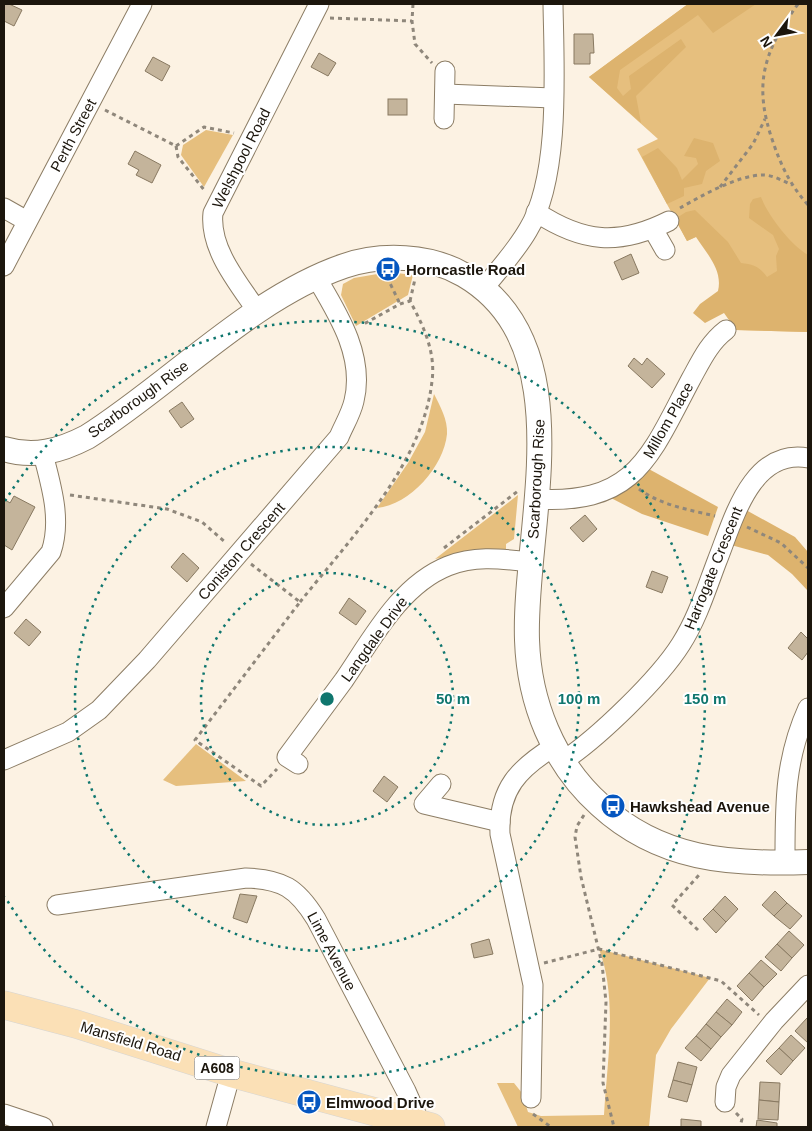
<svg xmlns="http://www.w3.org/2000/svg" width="812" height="1131" viewBox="0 0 812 1131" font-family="Arial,sans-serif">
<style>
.green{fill:#e6bf7e}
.forest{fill:#ddb36e}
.building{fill:#c4b49b;stroke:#887961}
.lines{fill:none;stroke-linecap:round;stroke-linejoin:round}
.minor-casing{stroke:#8c7d65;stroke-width:21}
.tertiary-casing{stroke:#8c7d65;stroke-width:26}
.primary-casing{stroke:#d6d5d3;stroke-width:29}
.path{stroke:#8f877b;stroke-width:3;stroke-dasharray:4 4;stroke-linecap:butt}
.minor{stroke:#fff;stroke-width:19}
.tertiary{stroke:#fff;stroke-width:24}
.primary{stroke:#fbe0b6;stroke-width:28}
.ring{fill:none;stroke:#0f766e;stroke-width:2.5;stroke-dasharray:2.5 5}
.labels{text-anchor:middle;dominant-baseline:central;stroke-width:4;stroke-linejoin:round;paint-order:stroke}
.shield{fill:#fff;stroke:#605c56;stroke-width:1}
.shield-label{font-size:14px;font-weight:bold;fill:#1c160d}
.street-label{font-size:15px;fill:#1c160d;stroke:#fff}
.poi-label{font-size:15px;font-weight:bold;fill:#1c160d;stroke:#fff;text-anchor:start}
.centre{fill:#0f766e;stroke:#fff;stroke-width:2.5}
.ring-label{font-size:15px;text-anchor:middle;font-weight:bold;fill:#0f766e;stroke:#fff;stroke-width:4;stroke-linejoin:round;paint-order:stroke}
</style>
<rect width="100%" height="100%" fill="#fcf2e3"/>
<g class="green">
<path d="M688,4H808V332L736,330L735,287L704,233L687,241L637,149L658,139L589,77Z"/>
<path d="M206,130L233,135L204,187L181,155L183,145Z"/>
<path d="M389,272L413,275L408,295L356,326L341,295L343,284L354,278Z"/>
<path d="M434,394C440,406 448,420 447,434C444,466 410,505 377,508L408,463L425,432Z"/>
<path d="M518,495L514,539L506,544V549L472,552L435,559Z"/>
<path d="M196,744L246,781L176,786L163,780Z"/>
<path d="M599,949L710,978L671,1029L656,1055L649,1127H518L497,1083H514L522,1093L528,1112L541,1116L604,1115C607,1063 618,998 599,949Z"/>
</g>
<g class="forest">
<path d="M688,4H756L713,33L698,15L620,70L617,88L623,96L631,89L629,76L681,39L686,47L636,96L641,123L589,77Z"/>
<path d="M694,138L713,143L720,161L706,171L702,184L684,188V196L667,204L642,157L658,148L677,168L682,180L698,164L696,158L684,156Z"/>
<path d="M761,197C768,216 791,245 808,255V332L736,330L724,313L705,323L693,313L700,304L718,291C723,270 707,254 696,237L687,241L675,219L686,212L695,210L728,242L741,263C753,264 760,267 767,277L777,271L776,256L779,249L773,235L749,218L750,204L753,199Z"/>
<path d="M647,468L718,507L708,536L642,514L611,498Z"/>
<path d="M746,510L795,537L808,552V591L792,574L768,555L731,545Z"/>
</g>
<g class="building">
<path d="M4,4H9L22,10L14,26L4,21Z"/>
<path d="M574,34H593L594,53H590V64H574Z"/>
<path d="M319,53L336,63L328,76L311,67Z"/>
<path d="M153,57L170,66L162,81L145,71Z"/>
<rect x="388" y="99" width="19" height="16"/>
<path d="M135,151L161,165L152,183L136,175L139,170L128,164Z"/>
<path d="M631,254L639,273L622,280L614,262Z"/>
<path d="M634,358L642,365L647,358L665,374L652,388L628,366Z"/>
<path d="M182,402L194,419L181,428L169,411Z"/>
<path d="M14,496L35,507L12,550L4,545V499L10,503Z"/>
<path d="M585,515L597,529L583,542L570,528Z"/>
<path d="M183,553L199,568L187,582L171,567Z"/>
<path d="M652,571L668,577L662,593L646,587Z"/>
<path d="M349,598L366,611L356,625L339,613Z"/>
<path d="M26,619L41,632L29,646L14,633Z"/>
<path d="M801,632L808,639V652L802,660L788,648Z"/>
<path d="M384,776L398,787L387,802L373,791Z"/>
<path d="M775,891L787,903L774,916L762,905Z"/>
<path d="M240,894L257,896L247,923L233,918Z"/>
<path d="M725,896L738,909L726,922L713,909Z"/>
<path d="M787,903L802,916L790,929L774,916Z"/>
<path d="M713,909L726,922L716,933L703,919Z"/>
<path d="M789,931L804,945L792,958L777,944Z"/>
<path d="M489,939L493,954L474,958L471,944Z"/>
<path d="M777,944L792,958L781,971L765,957Z"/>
<path d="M761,960L777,974L764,987L749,973Z"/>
<path d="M749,973L764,987L752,1001L737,986Z"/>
<path d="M727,999L742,1012L732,1025L716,1012Z"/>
<path d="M716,1012L732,1025L721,1037L706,1024Z"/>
<path d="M807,1018L808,1019V1043L795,1031Z"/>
<path d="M706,1024L721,1037L711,1049L696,1036Z"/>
<path d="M791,1035L805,1048L793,1061L779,1048Z"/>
<path d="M696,1036L711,1049L701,1061L685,1048Z"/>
<path d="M779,1048L793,1061L781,1075L766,1061Z"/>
<path d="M678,1062L697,1067L692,1085L673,1080Z"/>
<path d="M673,1080L692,1085L687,1102L668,1097Z"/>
<path d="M760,1082L780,1083L779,1102L759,1100Z"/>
<path d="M759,1100L779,1102L778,1120L758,1119Z"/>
<path d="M681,1119L701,1121V1127H681Z"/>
<path d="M757,1120L777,1123V1127H756Z"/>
</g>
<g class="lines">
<defs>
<g id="minor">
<path d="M445,94L553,98"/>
<path d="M444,119L445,71"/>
<path d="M4,208L27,221"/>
<path d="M536,212C583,243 619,246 669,221"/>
<path d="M653,229L665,250"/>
<path d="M4,266L142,4"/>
<path d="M484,288C499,269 516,251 528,230C561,177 554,66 553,4"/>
<path d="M258,312C239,284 209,249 213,213L319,4"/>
<path d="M536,499C636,505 650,456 691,379C701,361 709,343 726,330"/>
<path d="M4,608L51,552C62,520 51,485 43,454"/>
<path d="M4,760L68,732L99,710L147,660L339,437C344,425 351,414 354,401C365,356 338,314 316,277"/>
<path d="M563,761C598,738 659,679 681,644C697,619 706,590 717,561C733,521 751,448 808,458"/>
<path d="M298,764L287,757C306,731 325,706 344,680C372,639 400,585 448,566C476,555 502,559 531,562"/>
<path d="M441,784L424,804L500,822"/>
<path d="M785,863C785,806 784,761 808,708"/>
<path d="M57,905L246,878C282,879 297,888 316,919L406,1091L420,1123"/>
<path d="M531,1098L533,985L500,834C498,789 519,768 555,746"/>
<path d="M725,1102L726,1087L731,1075L774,1021L808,985"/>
<path d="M4,1114L43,1127"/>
<path d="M216,1127L231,1073"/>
</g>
<path id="tertiary" d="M4,449C34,458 60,451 87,437C171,384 251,298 344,266C381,253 430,255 464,275C585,346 523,528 527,640C529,702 553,763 600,805C660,860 730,865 808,862"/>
<path id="primary" d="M4,1005L76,1024L231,1073L431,1127"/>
</defs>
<use href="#minor" class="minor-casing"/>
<use href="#tertiary" class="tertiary-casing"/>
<use href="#primary" class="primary-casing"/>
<g class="path">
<path d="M413,4L412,21L415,44L432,63"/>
<path d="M798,4C763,52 753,85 773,142C781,166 791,186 808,205"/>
<path d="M330,18L412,21"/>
<path d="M105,110L176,146"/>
<path d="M176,146L204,127L234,133"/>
<path d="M176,146L178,157L205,191"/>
<path d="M720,187L753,144L765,119"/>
<path d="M680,208C701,196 738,175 763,175C773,175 783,181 792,185"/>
<path d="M387,277L400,304"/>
<path d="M410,301L415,279"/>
<path d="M639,489C660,505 690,510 715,516"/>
<path d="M70,495L167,509L202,522L225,542"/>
<path d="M747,527L781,543L808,568"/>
<path d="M444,548L518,491"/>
<path d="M251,564L300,602L195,740L261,786L277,769"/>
<path d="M300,602C350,539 423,464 432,381C436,352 423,325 410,301L400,304L362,325"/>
<path d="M584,815L577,826L575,837L581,877L602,964L606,1002L603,1083L614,1127"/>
<path d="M698,930L672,905L700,874"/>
<path d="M544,963L599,949L721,981L759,1015"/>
<path d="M736,1113L742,1119L740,1127"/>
<path d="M533,1114L551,1127"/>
</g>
<use href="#minor" class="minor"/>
<use href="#tertiary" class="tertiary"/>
<use href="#primary" class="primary"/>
</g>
<g class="ring">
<circle cx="327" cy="699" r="126"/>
<circle cx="327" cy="699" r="252"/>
<path d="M5 501A378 378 0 1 1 5 897"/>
</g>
<defs>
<symbol id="bus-disc" viewBox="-11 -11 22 22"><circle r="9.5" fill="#0556c0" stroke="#fff"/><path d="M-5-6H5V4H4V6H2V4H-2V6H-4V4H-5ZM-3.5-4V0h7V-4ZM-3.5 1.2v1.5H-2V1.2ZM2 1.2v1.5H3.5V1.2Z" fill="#fff"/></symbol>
</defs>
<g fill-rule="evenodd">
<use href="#bus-disc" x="374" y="255" width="28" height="28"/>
<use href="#bus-disc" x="599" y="792" width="28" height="28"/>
<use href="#bus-disc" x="295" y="1088" width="28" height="28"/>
</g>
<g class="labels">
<rect class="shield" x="194.5" y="1056.5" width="45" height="23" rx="4"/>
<g class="shield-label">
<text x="217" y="1068">A608</text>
</g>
<g class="street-label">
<text transform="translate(73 135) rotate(-62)">Perth Street</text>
<text transform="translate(241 158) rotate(-63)">Welshpool Road</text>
<text transform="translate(138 399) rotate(-36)">Scarborough Rise</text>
<text transform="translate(668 420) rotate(-60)">Millom Place</text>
<text transform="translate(536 479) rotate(-87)">Scarborough Rise</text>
<text transform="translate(241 551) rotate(-49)">Coniston Crescent</text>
<text transform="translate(713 568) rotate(-68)">Harrogate Crescent</text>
<text transform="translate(374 639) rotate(-54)">Langdale Drive</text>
<text transform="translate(332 951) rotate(62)">Lime Avenue</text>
<text transform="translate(131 1041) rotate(17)">Mansfield Road</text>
</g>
<g class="poi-label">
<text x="406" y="269">Horncastle Road</text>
<text x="630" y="806">Hawkshead Avenue</text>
<text x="326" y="1102">Elmwood Drive</text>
</g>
</g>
<circle cx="327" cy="699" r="8" class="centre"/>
<g class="ring-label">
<text x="453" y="704">50 m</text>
<text x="579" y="704">100 m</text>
<text x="705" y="704">150 m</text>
</g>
<rect width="812" height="1131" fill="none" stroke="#1c160d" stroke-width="10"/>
<g transform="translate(777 35) rotate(238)" stroke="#ffffff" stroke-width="4" paint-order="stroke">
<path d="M0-4L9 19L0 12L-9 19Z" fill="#1c160d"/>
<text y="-8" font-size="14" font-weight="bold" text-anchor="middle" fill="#1c160d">N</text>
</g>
</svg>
